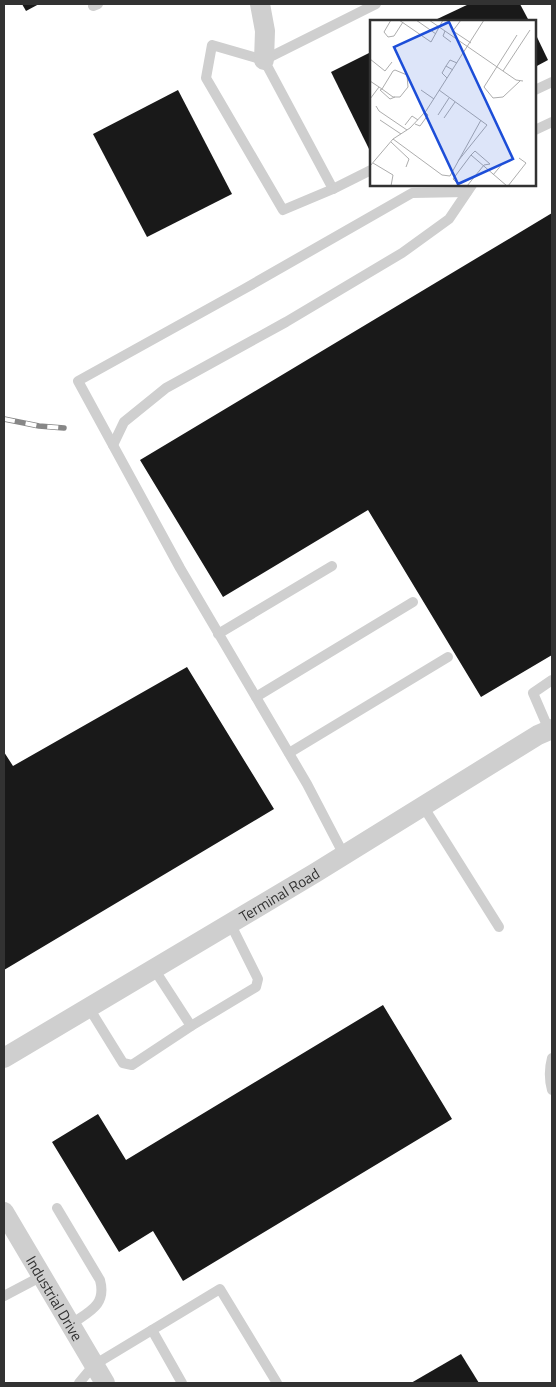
<svg xmlns="http://www.w3.org/2000/svg" width="556" height="1387" viewBox="0 0 556 1387" font-family="'Titillium Web',sans-serif">
<style>
.building{fill:#191919}
.lines{fill:none;stroke-linecap:round;stroke-linejoin:round}
.service{stroke:#cfcfcf;stroke-width:10}
.minor{stroke:#cfcfcf;stroke-width:20}
.rail-casing{stroke:#878787;stroke-width:5.5}
.rail{stroke:#fff;stroke-width:4;stroke-dasharray:11;stroke-linecap:butt}
.labels{text-anchor:middle;dominant-baseline:central;stroke-width:5;stroke-linejoin:round;paint-order:stroke}
.street-label{font-size:15px;fill:#323232;stroke:#fff}
.inset-road{fill:none;stroke:#adadad;stroke-width:1}
.view{fill:#1d4ed8;fill-opacity:0.15;stroke:#1d4ed8;stroke-width:2.5}
.inset-edge{fill:none;stroke:#323232;stroke-width:2.5}
</style>
<rect width="100%" height="100%" fill="#fff"/>
<g class="building">
<path d="M22,4H39L26,11Z"/>
<path d="M469,4H520L529,21H433Z"/>
<path d="M535,33L548,60L535,67Z"/>
<path d="M371,52V147L369,149L331,72Z"/>
<path d="M178,90L232,194L147,237L93,134Z"/>
<path d="M552,213V655L481,697L368,510L223,597L140,460Z"/>
<path d="M187,667L274,809L4,970V752L13,766Z"/>
<path d="M383,1005L452,1119L183,1281L153,1231L119,1252L52,1142L98,1114L126,1160Z"/>
<path d="M461,1354L479,1383H411Z"/>
</g>
<g class="lines">
<g class="service">
<path d="M93,6L98,4"/>
<path d="M264,60L333,189L371,170"/>
<path d="M535,90L552,82"/>
<path d="M535,130L552,122"/>
<path d="M333,189L283,210L206,78L212,45L264,60L376,4"/>
<path d="M113,445L124,422L166,388L286,322L402,253L449,219L472,185"/>
<path d="M218,634L332,566"/>
<path d="M256,697L413,602"/>
<path d="M549,730L533,693L552,680"/>
<path d="M289,753L448,657"/>
<path d="M423,806L499,927"/>
<path d="M344,855L307,784L180,568L78,381L244,289L412,193L467,192"/>
<path d="M89,1008L123,1063L132,1065L191,1026L154,969"/>
<path d="M191,1026L256,987L258,979L230,923"/>
<path d="M552,1058C549,1069 549,1079 552,1090"/>
<path d="M57,1208L100,1280C107,1306 88,1312 70,1325"/>
<path d="M4,1296L42,1276"/>
<path d="M152,1330L182,1383"/>
<path d="M79,1383L94,1365L220,1289L277,1383"/>
</g>
<g class="minor">
<path d="M260,4L265,31L264,60"/>
<path id="s1" d="M4,1058L315,873L538,735L552,729"/>
<path id="s2" d="M4,1212L105,1383"/>
</g>
<defs>
<path id="rail" d="M4,419L39,426L64,428"/>
</defs>
<use href="#rail" class="rail-casing"/>
<use href="#rail" class="rail"/>
</g>
<g class="labels">
<g class="street-label">
<text stroke="none"><textPath href="#s1" startOffset="320">Terminal Road</textPath></text>
<text stroke="none"><textPath href="#s2" startOffset="100">Industrial Drive</textPath></text>
</g>
</g>
<g transform="translate(370 20)">
<rect width="166" height="166" fill="#fff"/>
<path class="inset-road" d="M21,0L14,12L18,17L24,16L33,2M29,0L61,22L73,0M46,0L66,14M59,0L146,60L153,61M75,11L73,16L81,22M83,11L101,23M82,12L91,0M147,15L114,67L123,78L133,77L150,61M0,39L15,51L22,42M76,46L72,53L77,58M83,50L76,46L80,40L87,43M133,51L160,10M0,61L12,69L23,77H30L38,67L37,55L25,50L23,51L12,69L10,70L20,79L25,77M51,70L64,79M69,70L117,105L88,141M0,79L9,67M6,86L9,91L37,110M68,95L79,78M74,98L85,82M10,100L31,114M45,104L50,106L58,95L55,92M35,105L42,96L48,100M23,119L72,155L80,156L111,100M21,122L39,139L36,147M3,143L23,155L21,166M0,146L23,119L40,108L56,91L114,0M123,155L133,143M90,166L83,159L101,135L137,166M97,166L114,145L120,144L105,131L101,135M138,166L156,143L149,138"/>
<path class="view" d="M79,2L143,139L88,164L24,27Z"/>
<rect width="166" height="166" class="inset-edge"/>
</g>
<rect width="556" height="1387" fill="none" stroke="#323232" stroke-width="10"/>
</svg>
